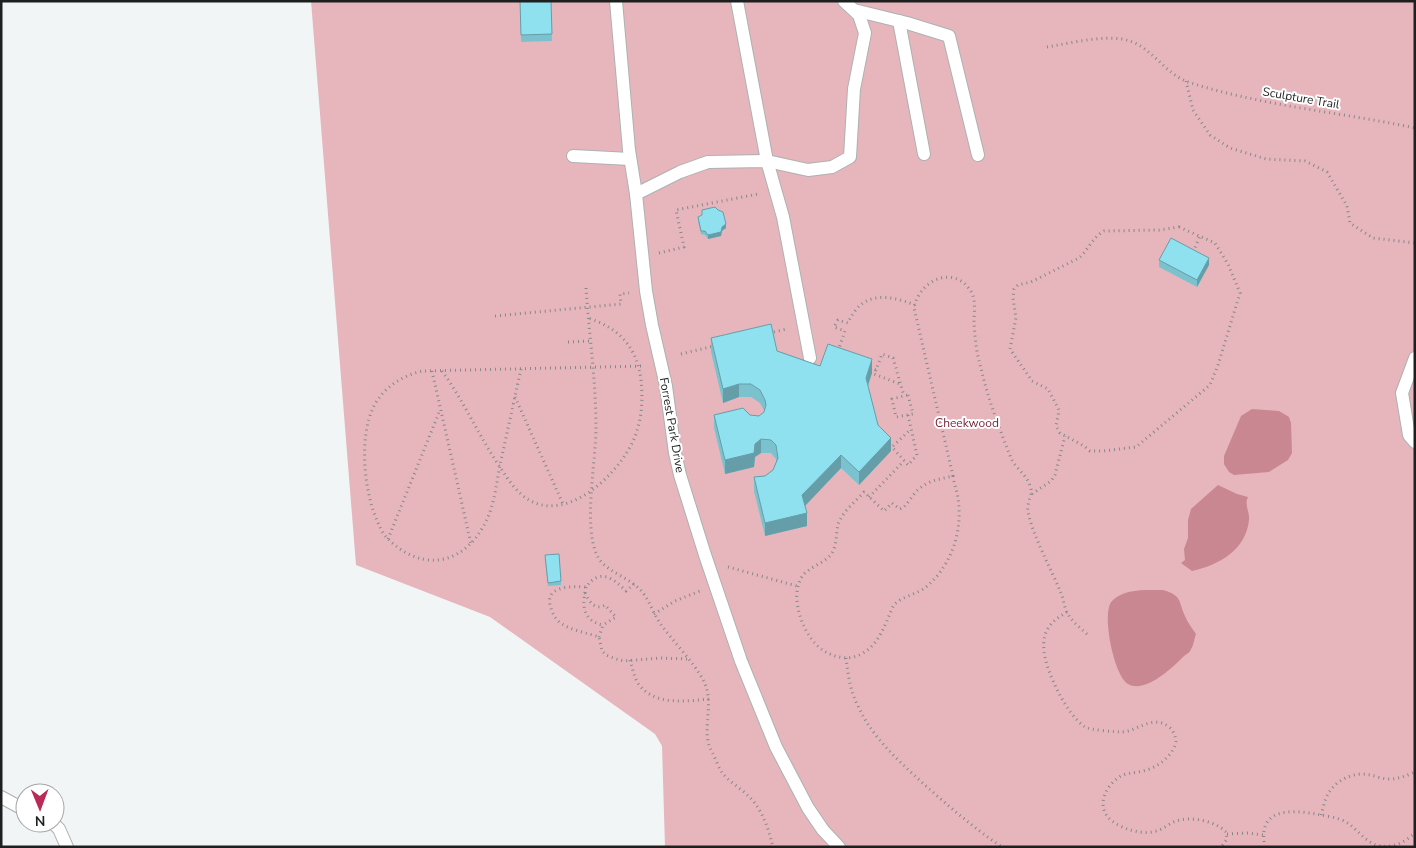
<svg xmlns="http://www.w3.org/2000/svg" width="1416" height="848" viewBox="0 0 1416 848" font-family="'Nunito Sans',sans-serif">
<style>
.green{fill:#e7b6bd}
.water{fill:#c98792}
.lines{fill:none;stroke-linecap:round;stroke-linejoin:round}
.lane-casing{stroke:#adb1b1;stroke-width:14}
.path{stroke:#858888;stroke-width:3;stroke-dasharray:1 4;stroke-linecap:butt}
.lane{stroke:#fff;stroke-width:12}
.wall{fill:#7cc2ce}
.shaded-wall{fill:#659ea8}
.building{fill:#90e1f0;stroke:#659ea8}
.labels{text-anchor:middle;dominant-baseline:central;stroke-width:4;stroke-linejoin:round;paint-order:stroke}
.street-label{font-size:12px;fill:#1e2020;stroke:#fff}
.park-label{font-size:12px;fill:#75263a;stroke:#fff}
</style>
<rect width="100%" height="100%" fill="#f1f5f5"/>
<path class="green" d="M311,1H1415V847H665L662,746L655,734L490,617L356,565Z"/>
<g class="water">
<path d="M1252,409L1279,411L1289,417L1291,423L1292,453L1288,460L1269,472L1234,475L1229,472L1224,464V456L1241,416Z"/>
<path d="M1218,485L1237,494L1248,497C1244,505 1250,512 1249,520C1246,550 1219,565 1192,571L1181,563L1185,560L1184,549L1188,538V520L1191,509Z"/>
<path d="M1163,590C1183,596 1178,601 1185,616C1188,623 1192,628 1196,634C1194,639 1194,645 1191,649C1190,653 1186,654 1183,657C1172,668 1145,694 1128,684C1114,676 1101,612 1112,601C1124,588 1147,590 1163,590Z"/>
</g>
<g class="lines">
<defs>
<g id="lane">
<path d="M616,1L629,150L636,194L646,291L652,325L666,386L675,453L680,475L705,555L741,661L776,747L808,808L823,830L839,847"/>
<path d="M737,1L767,161L808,170L832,167L850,157L854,89L865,33L859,15L844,1"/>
<path d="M854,10L907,23L949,36L978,155"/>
<path d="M899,21L924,154"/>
<path d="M573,156L630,159"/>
<path d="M636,194L680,172L708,162L767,161L783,217L810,358"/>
<path d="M1415,358L1402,393L1409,435L1415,442"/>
<path d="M1,797L25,810"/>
<path d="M53,823L59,829L67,847"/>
</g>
</defs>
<use href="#lane" class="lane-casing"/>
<g class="path">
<path d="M1047,47C1071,43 1098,36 1122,39C1150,43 1163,73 1188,82C1262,106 1340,112 1415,128"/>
<path d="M1186,81L1193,110L1210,135L1230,148L1266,159L1305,161L1327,172L1347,206L1350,223L1373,238L1415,243"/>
<path d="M1179,227L1215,243L1228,264L1240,293L1218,365L1210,385L1136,447L1103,451H1090L1084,446L1060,433L1056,426L1059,411L1058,408L1048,389L1032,381L1010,349L1016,318L1013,298L1014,289L1018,285L1031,282L1079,258C1088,250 1093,237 1104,231L1159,230Z"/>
<path d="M1193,252L1200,236"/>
<path d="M659,253L684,247L676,210L758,194V196"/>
<path d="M586,288C589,334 596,381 596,427C596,461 583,526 597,555C604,572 631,577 643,593C650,602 653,613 660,623C672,641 703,671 707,690C712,710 702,732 711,750C715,757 718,767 723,774C732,784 745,791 754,802C764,815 769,831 773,847"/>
<path d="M495,316L621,304L620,294L629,293"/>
<path d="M769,333L787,329"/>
<path d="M568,342L591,341"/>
<path d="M838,351L845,331L834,327L838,320L848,323C862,291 887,294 915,305"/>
<path d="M681,354L714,346"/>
<path d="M870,368L876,370L882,354L893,358L904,396"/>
<path d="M521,369C514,401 507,433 500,465C496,486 494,509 483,527C465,559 432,571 400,549C392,543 384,537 380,527C364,496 358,437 374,406C384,387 402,376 422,371L644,366"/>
<path d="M876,370L874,374L900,384"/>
<path d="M432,371L471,544"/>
<path d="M442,371C463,400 478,434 498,464C505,475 512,486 521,494C561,530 618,476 634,439C642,420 643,400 641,380C637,347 619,328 588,318"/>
<path d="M908,395L913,414L896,417L892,399Z"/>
<path d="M515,397L563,504"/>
<path d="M908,415L917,455L908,465L892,447L911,429"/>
<path d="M953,476L914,308C919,280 955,263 972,293C976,302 974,314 974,323C975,337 976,351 980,364C987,396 999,428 1011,458C1016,469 1027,475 1030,486C1034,495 1026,502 1028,512C1033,536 1051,569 1061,593C1064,600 1064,608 1068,614C1073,623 1082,629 1089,636"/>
<path d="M953,476C954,484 957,491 958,498C963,531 952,565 926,587C917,594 904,596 896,603C892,606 891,612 889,616C883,630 877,645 863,653C850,661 836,658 824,651C803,638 787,594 804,574C813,565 828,562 833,551C837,543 836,533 838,525C841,513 856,501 864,492L884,511L892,503L900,509L904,507C909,502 913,494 919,489C929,480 941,479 953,476Z"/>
<path d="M1032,494L1051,481L1055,475L1065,436"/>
<path d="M869,497L904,461"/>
<path d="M388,539L440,410"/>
<path d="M728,567L797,586"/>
<path d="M634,584L626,591C613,578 600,568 586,587C571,586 543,586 551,608C553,615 557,621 562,624C573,631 588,633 599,637L602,651L606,655L616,659L624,661L661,658L687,659"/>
<path d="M586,587C582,604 582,621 603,625L599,637"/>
<path d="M585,593C589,601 595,611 605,605L616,617L603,625"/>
<path d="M1067,612C1050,622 1042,631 1044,651C1046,672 1067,715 1085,727C1090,730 1116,732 1122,732C1138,731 1153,714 1169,727C1173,730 1175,735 1176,740C1176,745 1173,750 1170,754C1162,764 1151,770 1138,772C1133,773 1128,773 1123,775C1106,783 1094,807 1112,821C1124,830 1145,836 1159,830C1165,828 1170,823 1176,821C1192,816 1215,821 1226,832L1227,839L1221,847"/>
<path d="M654,614L675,601L700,591"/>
<path d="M846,658C848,674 850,691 858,706C873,739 901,763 927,787C951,808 975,829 1002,847"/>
<path d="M630,660C633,669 634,679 640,686C657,706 686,701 709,699"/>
<path d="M1321,815C1323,809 1324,802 1327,796C1334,781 1353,771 1370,775C1376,776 1382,779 1389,779C1398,779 1406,776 1415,772"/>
<path d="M1227,834L1248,833L1263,835"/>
<path d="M1265,847C1257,809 1288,809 1316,814C1325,816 1337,817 1346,822C1358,829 1365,843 1380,846C1394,848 1405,842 1415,833"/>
</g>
<use href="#lane" class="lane"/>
</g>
<g class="wall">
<path d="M520,1H551L552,41L521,42Z"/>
<path d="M698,217L726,228L722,231L721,236L708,239L705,235L701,234L698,221Z"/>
<path d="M1159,260L1209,265L1197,287L1159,267Z"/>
<path d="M711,338L777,351L820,366L872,373L868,386L878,425L891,451L859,485L841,468L805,506L807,526L765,536L754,491V477L765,476L773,470L776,462V459L771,453H761L755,457L754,467L725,474L714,428V415H750L759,416L765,412L760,403L751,397H739L723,403L711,352Z"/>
<path d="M545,559L561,581V585L548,586Z"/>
</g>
<g class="shaded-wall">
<path d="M726,224V228L722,231L721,236L708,239V235Z"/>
<path d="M1209,258V265L1197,287V280Z"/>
<path d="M872,359V373L866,391V378Z"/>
<path d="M739,384V397L723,403V389Z"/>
<path d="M891,438V451L859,485V472Z"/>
<path d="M761,439V453L755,457L754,467L725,474V460L755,444Z"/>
<path d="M841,455V468L802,509V495Z"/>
<path d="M807,513V526L765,536V523Z"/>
</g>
<g class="building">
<path d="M520,1H551L552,34L521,35Z"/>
<path d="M715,207L718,210L723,212L726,224L722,227L721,232L708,235L705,231H701L698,217L702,215V210Z"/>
<path d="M1171,238L1209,258L1197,280L1159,260Z"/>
<path d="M771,324L777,351L820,366L828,344L872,359L866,378L878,425L891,438L859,472L841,455L802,495L807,513L765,523L754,477L765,476L773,470L778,458L776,445L771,440L761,439L755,444L754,453L725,460L714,415L743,408L750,415L759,416L764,412L766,405L765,400L760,390L751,384H739L723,389L711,338Z"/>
<path d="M559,554L561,581L548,583L545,555Z"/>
</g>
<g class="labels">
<g class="street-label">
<text transform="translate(1301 98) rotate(10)">Sculpture Trail</text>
<text transform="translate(672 425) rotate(80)">Forrest Park Drive</text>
</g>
<g class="park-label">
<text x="967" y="423">Cheekwood</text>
</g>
</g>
<rect width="1416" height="848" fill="none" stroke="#1e2020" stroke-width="5"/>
<g transform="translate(40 808) rotate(179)"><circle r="24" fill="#ffffff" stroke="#a5a6a6"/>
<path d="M0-4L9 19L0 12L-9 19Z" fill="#ba2a56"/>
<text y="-8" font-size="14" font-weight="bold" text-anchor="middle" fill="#1e2020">N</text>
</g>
</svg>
